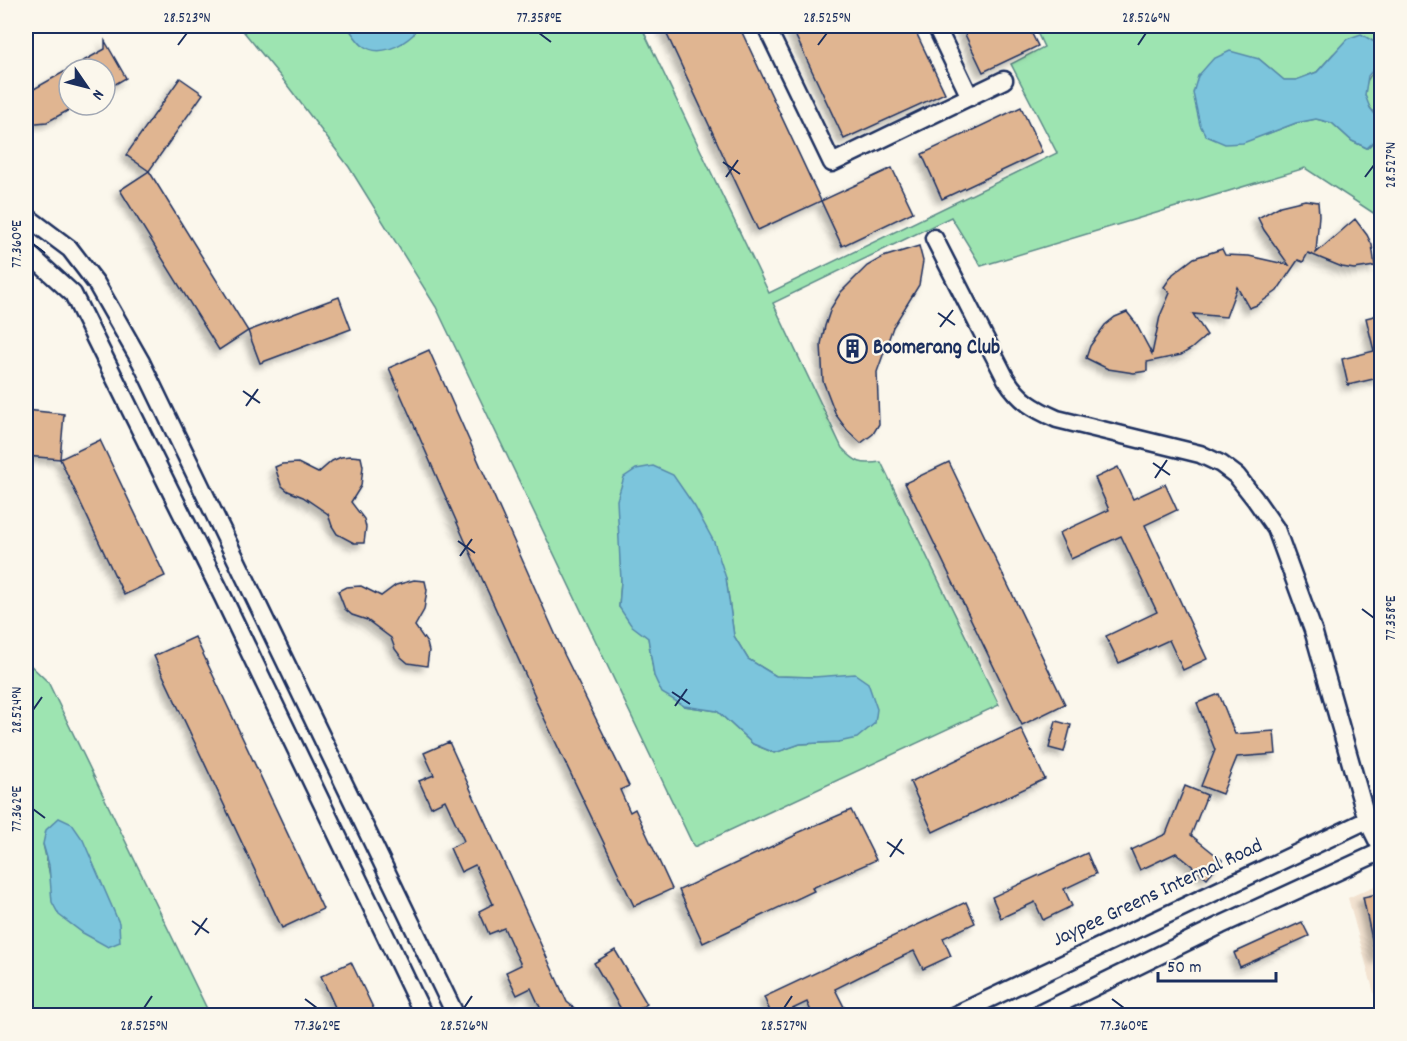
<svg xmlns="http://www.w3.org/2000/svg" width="1407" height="1041" viewBox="0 0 1407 1041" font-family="Dekko,sans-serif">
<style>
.built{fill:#f3e3d1}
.green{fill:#9de4b1;stroke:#5c8a88;stroke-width:1.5;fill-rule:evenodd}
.water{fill:#7cc5dc;stroke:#5589aa;stroke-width:1.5}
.building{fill:#e0b591;stroke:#1b2f5e;stroke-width:1.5;filter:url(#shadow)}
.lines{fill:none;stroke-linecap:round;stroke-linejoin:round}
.minor-casing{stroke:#1b2f5e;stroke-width:21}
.minor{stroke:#fbf7ec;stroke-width:16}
.ticks{fill:none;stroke:#1b2f5e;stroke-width:2}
.labels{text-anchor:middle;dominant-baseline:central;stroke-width:4.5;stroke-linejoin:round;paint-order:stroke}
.poi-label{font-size:21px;font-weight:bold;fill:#1b2f5e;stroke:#fbf7ec;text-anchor:start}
.street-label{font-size:21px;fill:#1b2f5e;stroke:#fbf7ec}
.neatline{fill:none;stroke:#1b2f5e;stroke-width:2}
.ticks-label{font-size:15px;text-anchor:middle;fill:#1b2f5e}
</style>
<defs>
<filter id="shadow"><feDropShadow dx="-5" dy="5" stdDeviation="3" flood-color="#0004"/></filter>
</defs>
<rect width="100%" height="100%" fill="#fbf7ec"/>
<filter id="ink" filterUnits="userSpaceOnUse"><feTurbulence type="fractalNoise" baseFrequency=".0167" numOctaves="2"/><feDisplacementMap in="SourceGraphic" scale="12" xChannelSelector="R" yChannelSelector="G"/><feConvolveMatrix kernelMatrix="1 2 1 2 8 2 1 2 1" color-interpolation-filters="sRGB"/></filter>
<g filter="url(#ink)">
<path class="built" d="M1381,883V1015H1380L1348,898Z"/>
<g class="green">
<path d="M239,26H347L362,45L414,34L415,26H641L769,293L1057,153L1011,64L1044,47L1034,26H1381V127C1379,114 1365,107 1365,94C1365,74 1376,74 1381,60C1382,57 1381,50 1381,46L1361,35L1333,54L1317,72L1296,80H1284L1259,59L1267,134L1296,123L1316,119L1332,123L1352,141L1367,148L1381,135V218L1305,168L981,266L951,217L773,303L842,448C856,463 861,465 881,462L999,705L694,847L436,307L349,167L281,77ZM620,545L726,578L734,636L748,659L776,676L814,677L839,742L800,744L774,753L753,744L717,711L684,706L654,676L648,637L619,607L621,581Z"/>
<path d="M26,661L48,682L210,1015H26ZM43,844L83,933L51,881Z"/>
</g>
<g class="water">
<path d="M347,26H415L414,34C401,46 379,58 362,45C356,40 351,31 347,26Z"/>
<path d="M1361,34L1381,46V60L1368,76L1365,95L1370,108L1381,122V135L1367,148L1352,141L1332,123L1316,119L1296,123L1243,143L1225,144L1206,136L1200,125L1193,93L1198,76L1213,59L1230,51L1259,59L1284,80H1296L1317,72L1347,39Z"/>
<path d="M653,466L673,475L695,507L714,542L726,578L734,636L748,659L776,676L814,677L855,674L868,683L877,709L875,723L857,738L839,742L800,744L775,753L753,744L717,711L684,706L662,693L654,676L648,638L631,625L619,607L621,581L617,500L624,477L636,469Z"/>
<path d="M59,818L72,824L83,840L119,923L120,942L108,947L83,933L59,915L52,902L49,865L43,844L46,830Z"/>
</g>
<g class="building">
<path d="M663,26H739L821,201L758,230Z"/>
<path d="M791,26H913L945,93L844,139Z"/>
<path d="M961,26H1028L1038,46L983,72Z"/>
<path d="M105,41L126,78L105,90V69H69L105,49Z"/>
<path d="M69,69V110L47,122L26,124V90L34,89Z"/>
<path d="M180,78L203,94L149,171L126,155Z"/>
<path d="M1021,107L1042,152L942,199L922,154Z"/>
<path d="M892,168L913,212L842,246L821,201Z"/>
<path d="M149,171L248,331L219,350L120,190Z"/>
<path d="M1305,200L1318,202L1319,215L1316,253L1355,219L1367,235L1372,245L1375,266L1354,269L1342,267L1308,253L1303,262L1298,260L1277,291L1257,305L1249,308L1237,287L1226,317L1193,314L1207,335L1191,349L1181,355L1147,362V371L1134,373L1108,369L1086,358L1090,346L1105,325L1115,317L1127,312L1135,322L1152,354L1160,316L1170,293L1164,287L1173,274L1194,258L1222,249L1225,255L1249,256L1289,265L1264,230L1258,218L1280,206Z"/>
<path d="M919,246L923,261L919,285L893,327L877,372L879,424L873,434L861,443L847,430L836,415L823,381L821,344L825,326L831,308L841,292L867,266L883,257Z"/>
<path d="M339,297L351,329L260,363L248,331Z"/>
<path d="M1382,314V377L1348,385L1342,359L1374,351L1366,318Z"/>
<path d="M429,350L565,656L629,786L620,790L630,812L635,809L672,889L634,906L534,697L535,696L465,541L389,368Z"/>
<path d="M26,410L64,414L60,459L26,456Z"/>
<path d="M100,440L165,576L124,595L60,459Z"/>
<path d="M351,456L361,457L363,466L361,486L351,502L364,519L366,527L364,543H354L337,534L332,526L328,514L303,497L288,491L281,485L275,467L282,464L298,463L318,473L332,461L341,457Z"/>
<path d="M949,462L1065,704L1022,725L905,483Z"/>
<path d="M1118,467L1133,499L1165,484L1177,510L1145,525L1207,659L1183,670L1169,640L1119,663L1106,636L1157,612L1121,536L1071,559L1059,533L1109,510L1095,478Z"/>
<path d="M414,580L425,581L427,590L424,610L415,626L427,643L429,651L427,666L408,663L401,657L395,649L391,638L367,620L352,615L345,609L338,591L346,587L361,586L381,596L396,585Z"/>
<path d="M195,637L323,909L282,928L154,656Z"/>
<path d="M1219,694L1235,734L1274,731L1276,754L1237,757L1222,794L1201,786L1215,750L1197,703Z"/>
<path d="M1056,721L1071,725L1064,752L1049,748Z"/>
<path d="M1021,729L1045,779L933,832L910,782Z"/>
<path d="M449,742L567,1002L584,1016H544L531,988L517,995L506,972L521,965L513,948L504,928L489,934L479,911L493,904L475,865L461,872L450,848L464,841L445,800L431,807L419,781L434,775L424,753Z"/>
<path d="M1185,786L1207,795L1191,835L1222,860L1207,878L1176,853L1140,870L1131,850L1166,834Z"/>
<path d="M851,810L876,860L812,888L814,891L703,943L679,890L796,835L795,834Z"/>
<path d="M1087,853L1096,874L1064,889L1072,906L1043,920L1035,902L1001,918L992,897Z"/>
<path d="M1382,893V957L1376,958L1363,897Z"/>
<path d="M966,902L975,923L943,938L951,956L923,969L914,951L867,973L835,989L844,1007L824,1016H813L807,1002L778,1016H772L764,997Z"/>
<path d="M1302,922L1309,936L1240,967L1234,953Z"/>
<path d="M615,950L647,1004L628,1016H625L594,963Z"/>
<path d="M351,962L377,1016H339L321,976Z"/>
</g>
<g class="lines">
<defs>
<g id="minor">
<path d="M766,26L832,163L1004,80"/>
<path d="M936,26L970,97"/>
<path d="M26,216L70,249L96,283L141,362L456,1016"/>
<path d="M934,238L1006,379C1020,401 1034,409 1057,419L1200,454L1221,464L1237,476L1255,499L1276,529L1313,630L1367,820L1382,850"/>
<path d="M26,251L73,294L223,597L424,1016"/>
<path d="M953,1016L1382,813"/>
<path d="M1035,1016L1221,925L1382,851"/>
</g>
</defs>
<use href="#minor" class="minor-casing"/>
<use href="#minor" class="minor"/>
</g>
</g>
<path class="ticks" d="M539,33L551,42M178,45L187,33M818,45L827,33M1138,45L1146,33M723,162L740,174M726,177L738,160M1365,177L1374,165M33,244L45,253M938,313L955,325M940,327L953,310M243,391L260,403M246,406L258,389M1153,463L1170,475M1155,478L1167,460M458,541L475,553M460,556L472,539M1362,609L1374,618M672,692L690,704M675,706L687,689M33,710L42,697M33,809L45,818M887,842L904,854M890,857L902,839M192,921L209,933M195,935L207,918M305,999L317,1008M1112,999L1124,1008M144,1008L152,996M464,1008L472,996M784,1008L792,996"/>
<defs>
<symbol id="building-ring" viewBox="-11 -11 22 22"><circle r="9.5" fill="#fbf7ec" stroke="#1b2f5e" stroke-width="1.5"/><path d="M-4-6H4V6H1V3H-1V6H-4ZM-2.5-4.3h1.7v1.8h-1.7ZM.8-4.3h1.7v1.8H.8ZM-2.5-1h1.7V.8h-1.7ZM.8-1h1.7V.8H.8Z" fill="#1b2f5e"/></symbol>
</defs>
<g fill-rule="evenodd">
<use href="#building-ring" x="836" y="332" width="33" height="33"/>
</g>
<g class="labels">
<g class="poi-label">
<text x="873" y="349">Boomerang Club</text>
</g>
<g class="street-label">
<text transform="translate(1158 894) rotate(-25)">Jaypee Greens Internal Road</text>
</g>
</g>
<rect width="1407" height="1041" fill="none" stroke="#fbf7ec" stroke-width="66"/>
<g transform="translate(87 87) rotate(125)"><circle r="28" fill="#fbf7ec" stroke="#a1a7b3" stroke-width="1.5"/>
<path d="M0-4.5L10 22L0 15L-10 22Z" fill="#1b2f5e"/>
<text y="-9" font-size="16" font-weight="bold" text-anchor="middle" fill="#1b2f5e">N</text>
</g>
<path d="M1158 972v9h118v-9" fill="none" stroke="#1b2f5e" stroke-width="3"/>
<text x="1167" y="972" font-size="18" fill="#1b2f5e" stroke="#fbf7ec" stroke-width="4.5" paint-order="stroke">50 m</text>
<rect x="33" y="33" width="1341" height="975" class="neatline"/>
<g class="ticks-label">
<text x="187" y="22">28.523°N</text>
<text x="539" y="22">77.358°E</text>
<text x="827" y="22">28.525°N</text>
<text x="1146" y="22">28.526°N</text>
<text transform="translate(1390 165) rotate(-90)" y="5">28.527°N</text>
<text transform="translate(16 244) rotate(-90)" y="5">77.360°E</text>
<text transform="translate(1390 618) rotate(-90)" y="5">77.358°E</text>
<text transform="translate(16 710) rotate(-90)" y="5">28.524°N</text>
<text transform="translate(16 809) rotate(-90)" y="5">77.362°E</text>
<text x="144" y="1030">28.525°N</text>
<text x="317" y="1030">77.362°E</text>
<text x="464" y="1030">28.526°N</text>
<text x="784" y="1030">28.527°N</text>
<text x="1124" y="1030">77.360°E</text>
</g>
</svg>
